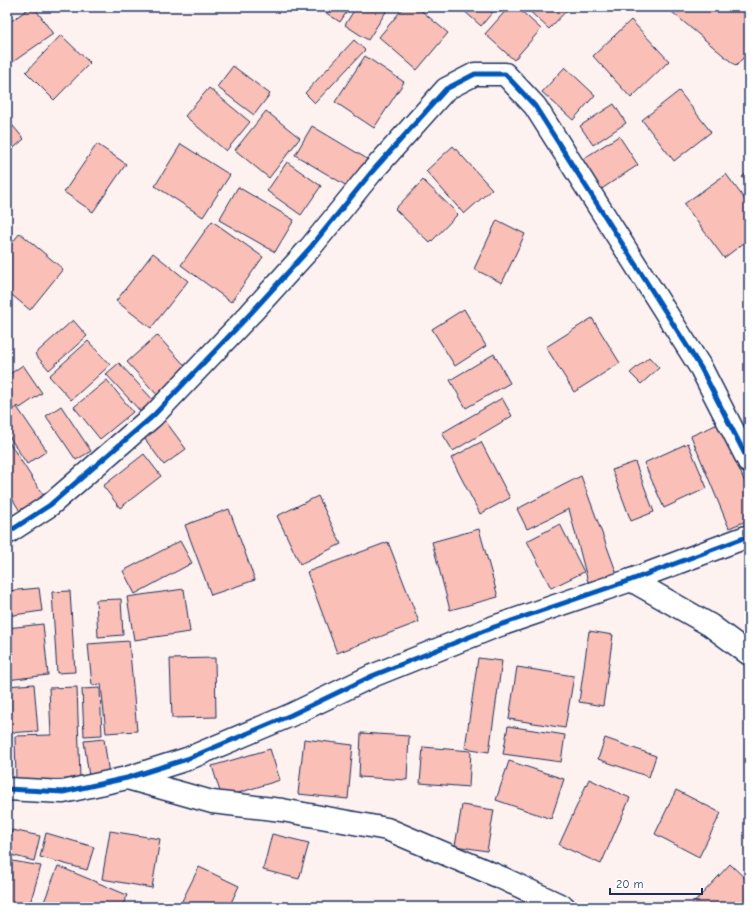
<svg xmlns="http://www.w3.org/2000/svg" width="756" height="914" viewBox="0 0 756 914" font-family="'Comic Neue',sans-serif">
<style>
.building{fill:#fabfb6;stroke:#1b2f5e}
.lines{fill:none;stroke-linecap:round;stroke-linejoin:round}
.minor-casing{stroke:#1b2f5e;stroke-width:25}
.minor{stroke:#fff;stroke-width:22}
.cycleway-casing{stroke:#fff;stroke-width:8}
.cycleway{stroke:#0057b8;stroke-width:5}
</style>
<rect width="100%" height="100%" fill="#fef2f0"/>
<filter id="ink" filterUnits="userSpaceOnUse"><feTurbulence type="fractalNoise" baseFrequency=".025" numOctaves="2"/><feDisplacementMap in="SourceGraphic" scale="8" xChannelSelector="R" yChannelSelector="G"/><feConvolveMatrix kernelMatrix="1 2 1 2 8 2 1 2 1" color-interpolation-filters="sRGB"/></filter>
<g filter="url(#ink)">
<g class="building">
<path d="M7,7H15L7,12Z"/>
<path d="M31,7H34L53,34L7,66V24Z"/>
<path d="M317,7H350L340,22Z"/>
<path d="M356,7H389L368,40L345,25Z"/>
<path d="M404,7H417L448,33L417,70L379,37Z"/>
<path d="M464,7H497L481,26L462,9Z"/>
<path d="M509,7H517L541,29L514,60L485,34Z"/>
<path d="M525,7H570L549,29Z"/>
<path d="M666,7H749V51L736,66Z"/>
<path d="M631,20L669,61L631,98L593,56Z"/>
<path d="M61,35L90,63L54,100L26,72Z"/>
<path d="M354,40L365,50L315,103L305,93Z"/>
<path d="M365,56L404,82L374,128L335,102Z"/>
<path d="M233,66L270,94L254,115L217,87Z"/>
<path d="M565,67L595,95L573,120L542,92Z"/>
<path d="M7,88L11,92L7,96Z"/>
<path d="M209,88L250,122L226,151L185,116Z"/>
<path d="M679,91L711,132L674,161L642,120Z"/>
<path d="M614,104L626,123L593,145L580,126Z"/>
<path d="M266,111L300,138L269,178L235,150Z"/>
<path d="M7,119L24,139L7,154Z"/>
<path d="M312,126L369,160L352,189L295,155Z"/>
<path d="M619,136L638,165L597,192L578,162Z"/>
<path d="M97,144L126,164L93,212L64,192Z"/>
<path d="M181,144L230,175L203,217L155,186Z"/>
<path d="M453,146L492,189L464,214L426,171Z"/>
<path d="M287,162L321,186L301,215L267,191Z"/>
<path d="M749,171V185L742,177Z"/>
<path d="M726,174L749,205V239L724,258L684,204Z"/>
<path d="M423,180L458,214L430,243L395,209Z"/>
<path d="M238,187L294,220L275,252L219,220Z"/>
<path d="M497,220L525,234L502,283L474,269Z"/>
<path d="M212,221L263,257L231,302L181,265Z"/>
<path d="M20,233L63,269L30,310L7,291V249Z"/>
<path d="M153,253L188,281L151,328L116,301Z"/>
<path d="M464,309L486,346L455,366L432,329Z"/>
<path d="M592,318L620,363L574,392L546,347Z"/>
<path d="M73,320L87,336L49,370L35,354Z"/>
<path d="M157,335L189,370L159,397L127,362Z"/>
<path d="M88,341L110,365L71,400L49,376Z"/>
<path d="M494,354L510,383L466,408L450,380Z"/>
<path d="M649,357L659,368L641,384L630,373Z"/>
<path d="M119,363L154,401L142,413L106,374Z"/>
<path d="M23,365L42,393L20,408L18,406L7,413V376Z"/>
<path d="M107,380L133,412L100,439L74,407Z"/>
<path d="M502,398L512,416L453,451L442,433Z"/>
<path d="M61,406L91,451L76,460L46,416Z"/>
<path d="M17,407L47,451L27,464L7,433V414Z"/>
<path d="M164,419L186,449L164,465L142,435Z"/>
<path d="M720,423L749,492V520L729,528L691,436Z"/>
<path d="M7,439L45,498L21,513L7,490Z"/>
<path d="M481,442L510,498L480,514L451,458Z"/>
<path d="M688,443L707,488L664,508L644,463Z"/>
<path d="M144,454L161,476L120,508L103,486Z"/>
<path d="M635,462L654,512L631,521L612,470Z"/>
<path d="M581,476L617,574L588,582L569,509L527,529L517,509Z"/>
<path d="M318,496L341,544L300,564L277,516Z"/>
<path d="M229,509L255,580L211,595L185,525Z"/>
<path d="M560,524L584,572L551,588L527,541Z"/>
<path d="M479,529L498,597L450,610L432,542Z"/>
<path d="M180,541L192,563L135,594L123,571Z"/>
<path d="M388,542L419,622L337,653L307,572Z"/>
<path d="M39,588L42,611L7,616V591Z"/>
<path d="M184,589L190,632L134,640L127,597Z"/>
<path d="M70,591L75,672L57,673L52,592Z"/>
<path d="M121,599L123,635L98,637L96,600Z"/>
<path d="M43,624L48,675L7,680V628Z"/>
<path d="M589,631L613,635L603,706L579,702Z"/>
<path d="M129,641L137,731L106,733L101,684L92,685L88,644Z"/>
<path d="M215,658L216,717L172,718L170,659Z"/>
<path d="M478,658L502,661L489,752L465,748Z"/>
<path d="M517,667L574,676L565,728L509,719Z"/>
<path d="M34,684L38,731L7,733V686Z"/>
<path d="M77,687L80,779L16,780L15,736L51,735L49,688Z"/>
<path d="M100,688L102,735L84,736L82,689Z"/>
<path d="M508,726L565,735L561,762L503,754Z"/>
<path d="M361,733L409,736L407,780L359,777Z"/>
<path d="M7,736L10,774H7Z"/>
<path d="M605,738L656,756L649,777L598,759Z"/>
<path d="M104,739L109,775L89,777L84,741Z"/>
<path d="M304,739L353,745L348,799L298,794Z"/>
<path d="M423,747L471,751L469,787L420,783Z"/>
<path d="M270,749L280,780L222,798L212,766Z"/>
<path d="M509,761L564,779L551,819L496,800Z"/>
<path d="M589,779L630,798L601,864L559,845Z"/>
<path d="M676,790L721,813L699,857L655,834Z"/>
<path d="M462,805L494,810L487,851L455,846Z"/>
<path d="M12,830L40,836L34,861L7,854Z"/>
<path d="M110,831L160,839L152,888L102,879Z"/>
<path d="M46,833L94,847L87,870L40,857Z"/>
<path d="M272,834L309,843L299,879L263,870Z"/>
<path d="M7,860L41,866L29,907H7Z"/>
<path d="M730,864L749,882V907H690Z"/>
<path d="M58,866L127,895L122,907H42Z"/>
<path d="M199,867L239,886L229,907H184L180,905Z"/>
</g>
<g class="lines">
<defs>
<g id="minor">
<path d="M7,533L50,505L153,416L251,313L310,248L370,174L446,89L475,74H505L535,106L701,368L749,462"/>
<path d="M631,580L710,625L749,654"/>
<path d="M127,778L212,802L282,810L387,829L502,878L564,907"/>
<path d="M7,789L63,792L127,778L187,759L291,715L372,676L494,627L631,580L749,536"/>
</g>
</defs>
<use href="#minor" class="minor-casing"/>
<use href="#minor" class="minor"/>
<defs>
<g id="cycleway">
<path d="M7,533L50,505L153,416L251,313L310,248L370,174L446,89L475,74H505L535,106L701,368L749,462"/>
<path d="M7,789L63,792L127,778L187,759L291,715L372,676L494,627L631,580L749,536"/>
</g>
</defs>
<use href="#cycleway" class="cycleway-casing"/>
<use href="#cycleway" class="cycleway"/>
</g>
</g>
<rect width="756" height="914" fill="none" stroke="#fff" stroke-width="24"/>
<rect x="12" y="12" width="732" height="890" fill="none" stroke="#1b2f5e" stroke-width="1.5" filter="url(#ink)"/>
<path d="M610 888v6h92v-6" fill="none" stroke="#1b2f5e" stroke-width="2"/>
<text x="616" y="888" font-size="12" fill="#1b2f5e" stroke="#ffffff" stroke-width="3" paint-order="stroke">20 m</text>
</svg>
